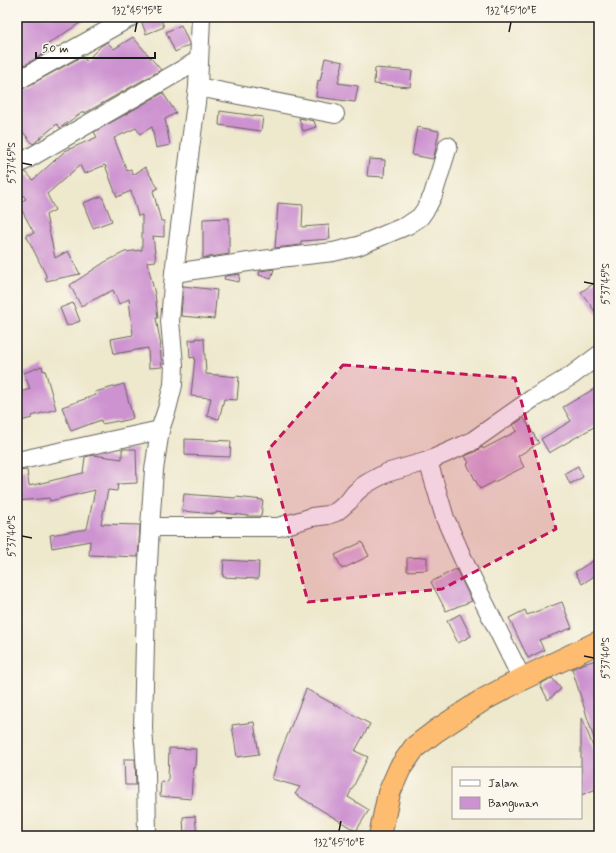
<svg xmlns="http://www.w3.org/2000/svg" width="616" height="853" viewBox="0 0 616 853" font-family="Mynerve,sans-serif">
<style>
.building{fill:#cd93d0}
.lines{fill:none;stroke-linecap:round;stroke-linejoin:round}
.minor-casing{stroke:#66635a;stroke-width:20}
.highway-casing{stroke:#66635a;stroke-width:24}
.minor{stroke:#fff;stroke-width:18}
.highway{stroke:#febc70;stroke-width:22}
.marked{fill:#c2185b;fill-opacity:0.2;stroke:#c2185b;stroke-width:3;stroke-dasharray:8 5;stroke-linejoin:round}
.ticks{fill:none;stroke:#1c1c1c;stroke-width:1.5}
.neatline{fill:none;stroke:#1c1c1c;stroke-width:1.5}
.ticks-label{font-size:10px;text-anchor:middle;fill:#1c1c1c}
</style>
<rect width="100%" height="100%" fill="#fbf7ec"/>
<filter id="ink" filterUnits="userSpaceOnUse"><feTurbulence type="fractalNoise" baseFrequency=".025" numOctaves="2"/><feDisplacementMap in="SourceGraphic" scale="8" xChannelSelector="R" yChannelSelector="G"/><feConvolveMatrix kernelMatrix="1 2 1 2 8 2 1 2 1" color-interpolation-filters="sRGB"/></filter>
<filter id="wash" filterUnits="userSpaceOnUse"><feTurbulence type="fractalNoise" baseFrequency=".012" numOctaves="4" result="noise"/><feDisplacementMap in="SourceGraphic" scale="16" xChannelSelector="R" yChannelSelector="G"/><feGaussianBlur stdDeviation="0.9" result="paint"/><feColorMatrix in="noise" values="0 0 0 0 0 0 0 0 0 0 0 0 0 0 0 0 0 1.4 0 .05"/><feComposite in="paint" operator="in"/></filter>
<g filter="url(#wash)">
<rect width="100%" height="100%" fill="#eee8cd"/>
<g id="blocks">
<g class="building">
<path d="M17,17H89L45,46L48,51L25,65L17,59Z"/>
<path d="M149,17H160L164,27L146,34L141,20Z"/>
<path d="M181,25L189,43V45L175,52L166,32Z"/>
<path d="M133,37L161,70L85,113L84,111L60,128L57,124L33,144L17,125V92L83,56L86,61L101,46L107,42L114,49Z"/>
<path d="M325,58L343,62L338,83L358,86L355,102L316,97L318,80L320,81Z"/>
<path d="M375,68L412,71L410,87L374,84Z"/>
<path d="M163,93L176,113L165,119L170,145L156,148L152,127L140,134L136,128L114,138L127,171L131,169L133,175L145,167L158,188L153,191L161,221H164V237L153,236L156,261L147,262L155,294L158,318H156L161,346H160L162,367L149,368L148,348L114,354L111,339L133,335L129,299L119,304L113,290L81,306L70,285L105,262L125,252L142,250V215L138,216L131,191L117,197L105,165L84,174L80,165L47,194L55,210L46,215L55,258L68,251L80,274L46,281V275L26,235L34,233L18,203L26,199L17,188V175L26,172L33,180L65,151L97,137L94,132Z"/>
<path d="M220,111L263,117L261,131L219,125Z"/>
<path d="M299,118L314,121L316,127L303,131Z"/>
<path d="M417,127L439,131L435,152L433,159L412,155Z"/>
<path d="M369,159L385,160L384,177L367,176Z"/>
<path d="M102,196L112,221L93,228L83,203Z"/>
<path d="M278,203L303,205L302,227L329,225L330,239L301,241V245L275,248Z"/>
<path d="M229,218V254L203,258V219Z"/>
<path d="M274,269L271,279L259,275L260,271Z"/>
<path d="M240,274L239,282L224,279L225,276Z"/>
<path d="M599,280V317L581,292Z"/>
<path d="M183,286L217,290L214,319L181,316Z"/>
<path d="M73,303L80,321L67,326L60,308Z"/>
<path d="M196,338L204,339L206,374L239,377L237,400L224,399L219,419L207,416L211,398L191,396L195,357L190,358L189,340H196Z"/>
<path d="M42,366L43,371L45,370L56,409L32,416V418L17,422V393L30,389L24,373Z"/>
<path d="M124,384L133,418L119,422L118,421L102,424L101,420L71,431L62,407L96,395L95,392Z"/>
<path d="M599,386V424L549,453L541,439L571,421L563,407Z"/>
<path d="M524,418L539,443L518,456L524,467L480,489L467,464L469,463L465,456L475,452L482,447L483,449L517,431L513,425Z"/>
<path d="M185,439L231,441L230,457L185,455Z"/>
<path d="M122,449H136L137,483L118,484L117,491L108,490L101,524L140,525L138,557L89,555L90,541L52,548L50,535L87,529L95,490L50,501L49,498L17,501V471L27,470L29,486L83,473L85,457L93,455L122,459Z"/>
<path d="M578,466L583,477L570,484L565,473Z"/>
<path d="M184,494L235,498L236,497L263,500L261,516H248L216,512V514L182,511Z"/>
<path d="M362,542L369,556L342,569L335,555Z"/>
<path d="M427,557V570L407,571V558Z"/>
<path d="M599,557V573L582,584L575,572Z"/>
<path d="M224,560L259,562L258,579L223,577Z"/>
<path d="M456,569L472,601L446,611L431,582Z"/>
<path d="M562,602L572,628L539,640L544,650L528,658L509,618L525,610L527,615Z"/>
<path d="M460,614L471,636L458,643L447,621Z"/>
<path d="M599,659V744L596,745L572,669L580,665Z"/>
<path d="M552,678L561,689L548,700L540,684Z"/>
<path d="M306,689L370,724L355,751L368,757L348,797L369,810L356,831L295,794L300,787L272,779L279,756Z"/>
<path d="M581,718H582L599,762V788L581,795Z"/>
<path d="M254,722L259,754L237,757L232,725Z"/>
<path d="M169,748L196,749L195,768L193,767L191,799L160,796L161,781L168,782Z"/>
<path d="M124,759H135L136,785H125Z"/>
<path d="M195,816L197,836H184L183,817Z"/>
</g>
</g>
</g>
<g filter="url(#ink)">
<use href="#blocks" fill-opacity="0" stroke="#66635a" stroke-width="1"/>
<g class="lines">
<defs>
<g id="minor">
<path d="M17,81L131,17"/>
<path d="M198,87L335,114"/>
<path d="M17,165L199,60"/>
<path d="M174,273L262,260L333,252L358,246L408,225L420,217L427,207L433,195L448,146"/>
<path d="M17,461L160,430"/>
<path d="M428,461L445,518L467,568L522,679"/>
<path d="M150,527H278L293,523L312,517L328,515L336,512L341,508L349,501L355,493L363,486L371,481L386,473L428,461L471,442L532,399L571,376L599,355"/>
<path d="M147,836L146,772L143,728L146,600L150,527L154,470L160,430L167,409L173,385L174,365L170,321L174,273L198,87L201,17"/>
</g>
<path id="highway" d="M380,836L389,793L400,768L415,747L436,731L483,700L522,679L599,642"/>
</defs>
<use href="#minor" class="minor-casing"/>
<use href="#highway" class="highway-casing"/>
<use href="#minor" class="minor"/>
<use href="#highway" class="highway"/>
</g>
</g>
<path class="marked" d="M343,365L515,378L556,529L442,589L308,602L268,450Z"/>
<path class="ticks" d="M135,32L137,22M509,32L511,22M22,163L32,165M584,282L594,284M22,536L32,538M584,656L594,658M339,831L341,821"/>
<rect width="616" height="853" fill="none" stroke="#fbf7ec" stroke-width="44"/>
<rect x="452" y="767" width="130" height="52" fill="#fbf7ec" stroke="#a29f99"/>
<rect x="460" y="780" width="20" height="6" fill="#ffffff" stroke="#a29f99"/>
<text x="488" y="787" font-size="12" fill="#1c1c1c">Jalan</text>
<rect x="460" y="797" width="20" height="12" fill="#cd93d0" stroke="#a29f99"/>
<text x="488" y="807" font-size="12" fill="#1c1c1c">Bangunan</text>
<path d="M36 52v6h119v-6" fill="none" stroke="#1c1c1c" stroke-width="2"/>
<text x="42" y="52" font-size="12" fill="#1c1c1c" stroke="#fbf7ec" stroke-width="3" paint-order="stroke">50 m</text>
<rect x="22" y="22" width="572" height="809" class="neatline"/>
<g class="ticks-label">
<text x="137" y="14">132°45'15"E</text>
<text x="511" y="14">132°45'10"E</text>
<text transform="translate(11 163) rotate(-90)" y="4">5°37'45"S</text>
<text transform="translate(605 284) rotate(-90)" y="4">5°37'45"S</text>
<text transform="translate(11 536) rotate(-90)" y="4">5°37'40"S</text>
<text transform="translate(605 658) rotate(-90)" y="4">5°37'40"S</text>
<text x="339" y="846">132°45'10"E</text>
</g>
</svg>
